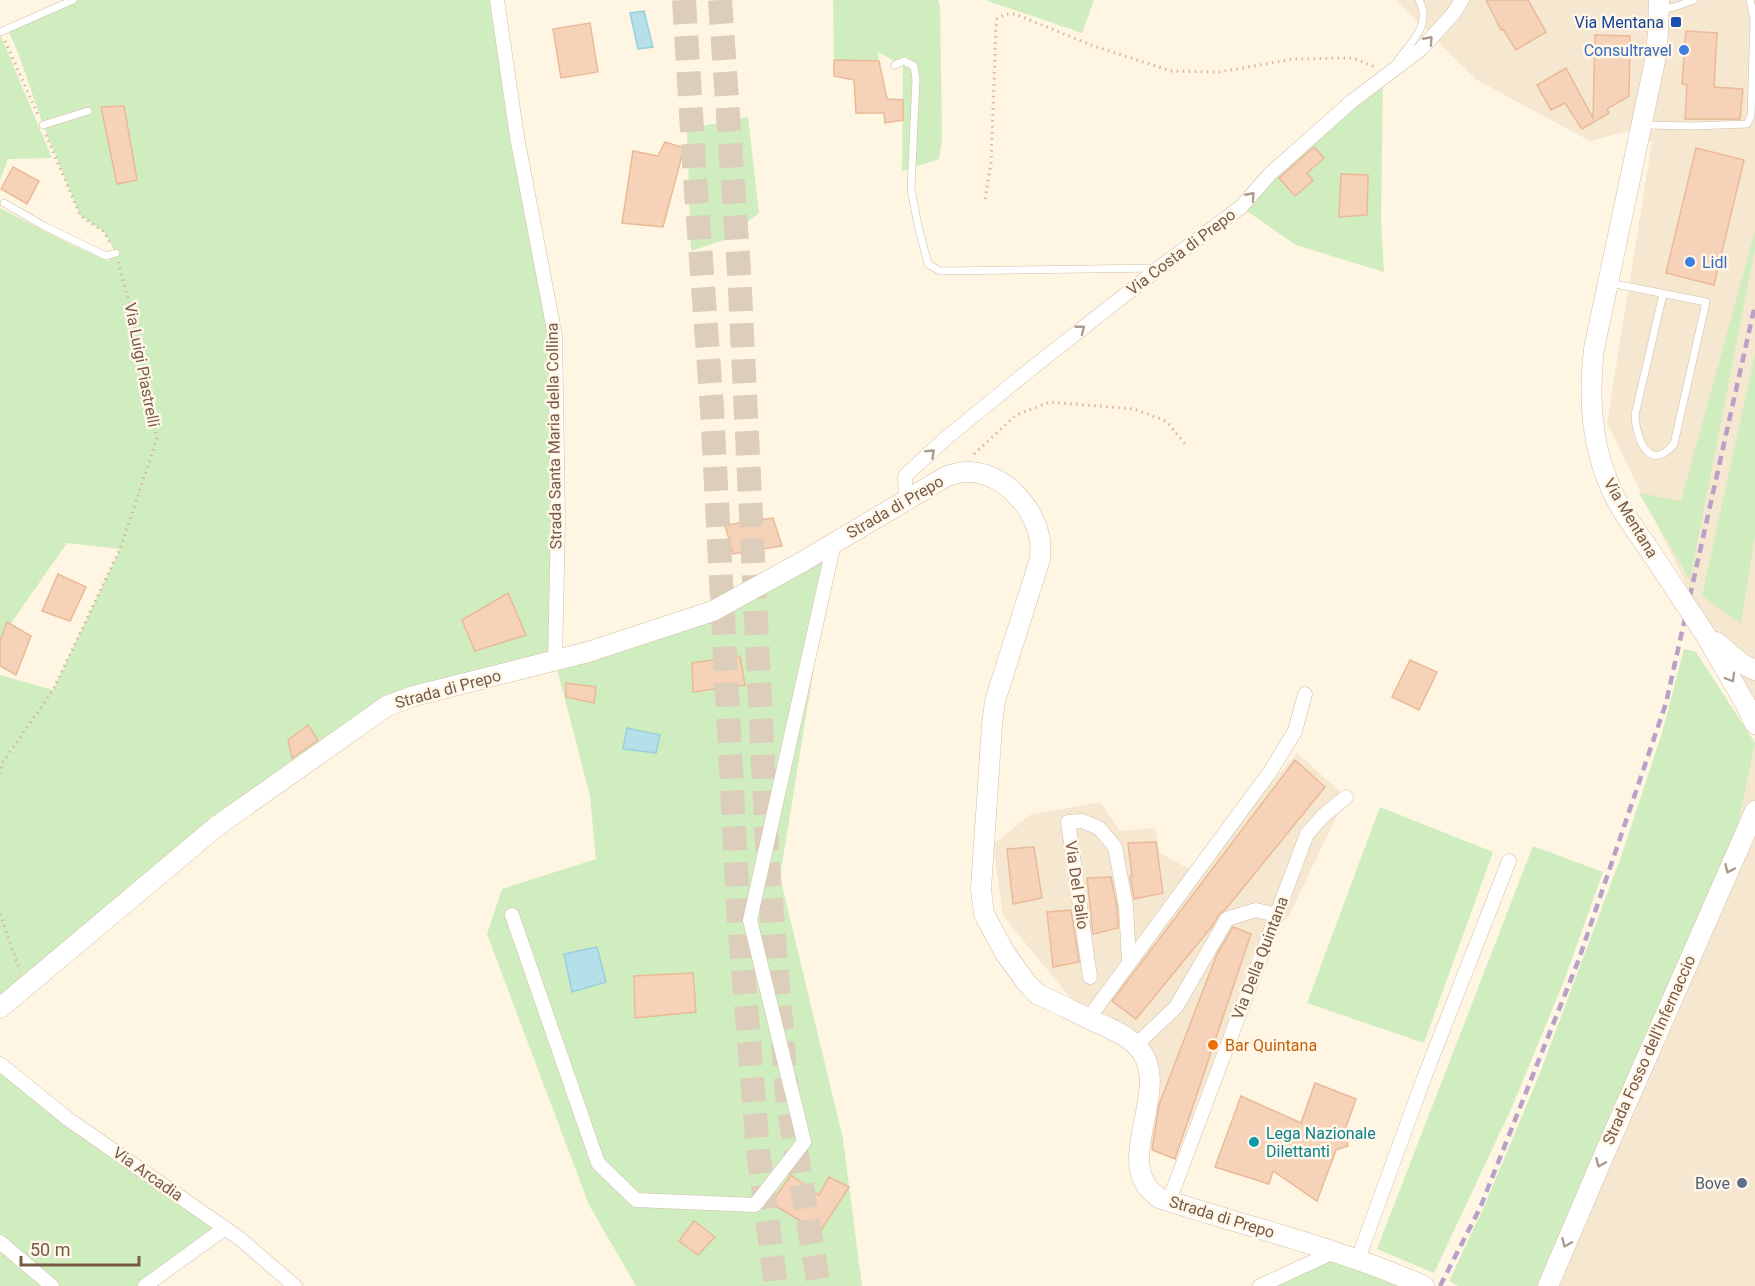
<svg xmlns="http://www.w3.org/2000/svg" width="1755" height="1286" viewBox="0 0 1755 1286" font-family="Roboto,sans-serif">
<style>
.residential{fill:#f6e7d0}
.green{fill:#d0edc0}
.water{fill:#b5dfe9;stroke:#9bcfdc;stroke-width:1.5}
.building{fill:#f6d3b8;stroke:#eaba97;stroke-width:1.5}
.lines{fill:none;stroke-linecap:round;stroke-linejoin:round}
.highway-tunnel{stroke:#dccebb;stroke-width:24;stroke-dasharray:24 12;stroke-linecap:butt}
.lane-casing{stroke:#d2beaa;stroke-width:8}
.street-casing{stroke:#d2beaa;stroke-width:15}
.secondary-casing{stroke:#d6bea8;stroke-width:21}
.path{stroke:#dbb69b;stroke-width:3;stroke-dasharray:1.5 4.5;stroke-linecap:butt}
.lane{stroke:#fff;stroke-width:7}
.street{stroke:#fff;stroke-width:14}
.secondary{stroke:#fff;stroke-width:20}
.rail{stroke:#b8a0c8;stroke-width:4.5;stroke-dasharray:9 6;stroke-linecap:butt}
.secondary-bridge-casing{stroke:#d6bea8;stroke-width:21;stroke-linecap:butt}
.secondary-bridge{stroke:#fff;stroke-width:20}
.oneway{stroke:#ae9c90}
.transit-dot{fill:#1a4fb4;stroke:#fff8ea;stroke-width:2}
.shop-dot{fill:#3f7fe0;stroke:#fff8ea;stroke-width:2}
.food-dot{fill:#e8710a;stroke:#fff8ea;stroke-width:2}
.culture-dot{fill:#0f9aa8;stroke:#fff8ea;stroke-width:2}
.service-dot{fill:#5c6f8a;stroke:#fff8ea;stroke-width:2}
.labels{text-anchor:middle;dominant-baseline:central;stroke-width:5;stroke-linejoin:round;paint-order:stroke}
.transit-label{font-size:16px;fill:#164399;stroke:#fff8ea;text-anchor:end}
.shop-label{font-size:16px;fill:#366cbe;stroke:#fff8ea;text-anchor:end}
.street-label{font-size:16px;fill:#785a46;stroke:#fff8ea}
.food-label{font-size:16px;fill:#c56008;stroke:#fff8ea;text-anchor:start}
.culture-label{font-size:16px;fill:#0d838f;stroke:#fff8ea;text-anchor:start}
.service-label{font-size:16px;fill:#4e5e75;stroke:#fff8ea;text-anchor:end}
</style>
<rect width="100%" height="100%" fill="#fef5e2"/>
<g class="residential">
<path d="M1396,0H1755V725L1607,423L1652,142L1628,131L1590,141L1477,80Z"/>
<path d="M1755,742V1286H1547L1729,868Z"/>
<path d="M1297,753L1346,797L1288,917L1257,943L1202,1092L1175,1159L1151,1150L1144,1056L1088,1019L1003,916L993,844L1030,815L1100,802L1120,831L1155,828L1160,853L1195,872Z"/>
</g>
<g class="green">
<path d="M76,0H497L555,336V661L713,611L834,543L780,877L843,1139L862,1286H636L589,1205L487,934L502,889L596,859L590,796L555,661L414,696L217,826L0,1008V675L53,690L120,549L67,543L0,639V208L74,246L108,261L116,253L104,232L80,215L43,125L19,55L9,32Z"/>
<path d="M833,0H938L940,6L942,139L939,159L902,171L903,66L878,52L879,61L834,60Z"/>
<path d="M985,0H1094L1082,33Z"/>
<path d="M0,34L52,158L8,159L0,180Z"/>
<path d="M1383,78L1381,219L1384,272L1296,245L1241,207Z"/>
<path d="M748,117L759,213L724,240L691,251L687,129Z"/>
<path d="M1755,231V249L1690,580L1639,493L1681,501Z"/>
<path d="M1755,354V535L1741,624L1702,596Z"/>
<path d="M1684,649L1696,652L1755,743L1734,844L1539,1286H1458L1449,1281L1484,1207L1540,1073L1622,854L1662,733Z"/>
<path d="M1380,807L1493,852L1424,1043L1307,1003Z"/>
<path d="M1533,846L1603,872L1564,981L1512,1107L1434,1273L1377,1249Z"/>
<path d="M11,1072L225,1228L145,1286H0V1073Z"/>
<path d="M1336,1251L1424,1286H1260Z"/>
</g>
<g class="water">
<path d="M644,11L653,47L638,49L630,13Z"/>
<path d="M627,728L660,735L656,753L623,749Z"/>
<path d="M597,947L606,982L572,992L564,954Z"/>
</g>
<g class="building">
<path d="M1486,0H1528L1546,32L1516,50L1503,29L1501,30Z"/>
<path d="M590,23L598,72L561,78L553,29Z"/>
<path d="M1686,31L1717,33L1714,87L1743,89L1740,119H1685L1687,85L1682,84Z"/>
<path d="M1595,35L1630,36L1629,96L1607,109L1609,113L1582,129L1565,103L1551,110L1537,85L1566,68L1593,118Z"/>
<path d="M834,60L879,61L887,99L903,100V120L885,123L884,113H856L854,80L834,76Z"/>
<path d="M124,106L137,180L117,184L101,107Z"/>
<path d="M665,142L684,148L663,227L622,223L633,151L658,156Z"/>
<path d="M1314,147L1324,158L1307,173L1313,181L1295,196L1279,178Z"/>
<path d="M1696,148L1744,160L1714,285L1666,273Z"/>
<path d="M13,167L39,181L27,204L1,189Z"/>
<path d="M1341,174L1368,175L1367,215L1339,217Z"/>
<path d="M773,518L782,546L733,554L725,525Z"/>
<path d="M58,574L86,587L70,621L42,611Z"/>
<path d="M508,593L526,635L475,651L462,620Z"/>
<path d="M7,622L31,636L16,675L0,666V641Z"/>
<path d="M740,656L745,685L693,692L692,663Z"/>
<path d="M1410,660L1437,672L1419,710L1392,697Z"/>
<path d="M566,683L596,687L594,703L566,697Z"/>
<path d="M308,725L318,740L292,758L288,740Z"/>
<path d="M1295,760L1325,787L1225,910L1219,914L1213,925L1136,1019L1112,1001Z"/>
<path d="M1156,842L1163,893L1134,899L1130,876H1132L1128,843Z"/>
<path d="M1034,847L1042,898L1013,904L1007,849Z"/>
<path d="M1111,877L1117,907L1118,928L1093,934L1087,878Z"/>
<path d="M1071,910L1079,962L1053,967L1047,912Z"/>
<path d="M1233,927L1251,934L1175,1159L1152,1150L1159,1105L1217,954Z"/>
<path d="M693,973L696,1012L635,1018L634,976Z"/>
<path d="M1315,1083L1356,1099L1346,1127L1348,1146L1336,1150L1317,1201L1273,1171L1269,1184L1215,1167L1241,1096L1301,1123Z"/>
<path d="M791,1175L819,1195L829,1177L849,1187L814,1241L800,1229L804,1223L771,1203Z"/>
<path d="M694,1221L715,1237L698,1255L679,1241Z"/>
</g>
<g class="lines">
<g class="highway-tunnel">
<path d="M684,0L695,178L712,409L739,921L758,1151L776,1286"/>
<path d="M720,0L739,271L768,866L788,1104L819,1286"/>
</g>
<defs>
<g id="lane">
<path d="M1660,10L1674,7L1694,0"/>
<path d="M0,32L73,0"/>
<path d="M1398,60C1412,41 1432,25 1419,0"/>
<path d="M895,65L904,61L914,66L916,79L911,189L918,226L928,264L940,271L1158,268"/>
<path d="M43,125L88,111"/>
<path d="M1644,125L1694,126L1747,124L1751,116L1754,19L1750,0"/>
<path d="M4,203L44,226L106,256L116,253"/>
<path d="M1610,283L1706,302L1674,444C1649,474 1636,438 1635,415L1663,294"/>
</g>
<g id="street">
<path d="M497,0L517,137L555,336L558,521L555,661"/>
<path d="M906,500L905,476L945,439L1027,372L1159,268L1241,207L1270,174L1351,102L1421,49L1453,14L1462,0"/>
<path d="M512,915L598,1163L636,1200L755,1205L804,1142L750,920L834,543"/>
<path d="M1090,977L1068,822L1082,821L1099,828L1115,847L1126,906L1129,962"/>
<path d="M1088,1019L1270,772L1295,731L1305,694"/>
<path d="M1136,1045L1176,1007L1227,919L1256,910L1276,915"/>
<path d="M0,1064L68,1119L239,1238L295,1286"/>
<path d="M1169,1201L1307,834L1323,816L1346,797"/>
<path d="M0,1242L52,1286"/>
<path d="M1358,1259L1424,1078L1509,861"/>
<path d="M145,1286L225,1228"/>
<path d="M1260,1286L1336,1251"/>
</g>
<g id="secondary">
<path d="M1659,0L1658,33L1655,61L1594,349C1588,399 1591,447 1613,493C1619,506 1627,518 1635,529C1648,548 1661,567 1674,587"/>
<path d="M1705,634L1745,703L1755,724"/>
<path d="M1716,642L1742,664L1755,670"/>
<path d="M0,1008L217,826L387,706L414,696L588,652L713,611L802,562L947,476C954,474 963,471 970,472C1005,474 1034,507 1040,540C1041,546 1040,553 1040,559L995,701L992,725L981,889L984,914L1005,953L1026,982L1037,994C1055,1002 1073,1011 1091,1020C1106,1027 1122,1032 1135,1044C1174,1081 1121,1146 1146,1185C1149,1190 1155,1194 1159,1198C1248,1227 1339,1248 1424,1286"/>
<path d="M1548,1286L1607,1148L1755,811"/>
</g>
</defs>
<use href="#lane" class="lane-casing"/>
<use href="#street" class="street-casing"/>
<use href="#secondary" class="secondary-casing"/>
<g class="path">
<path d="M5,41L38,115"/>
<path d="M46,135L80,215L104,232L111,245"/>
<path d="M985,199L991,163L996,26L997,19L1005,14H1015L1091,45L1171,71L1219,72L1294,59L1353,58L1375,67"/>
<path d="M974,454L1016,415L1050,402L1134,409L1166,421L1187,446"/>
<path d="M0,774L3,762L53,690L120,549L157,439L131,310L118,262"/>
<path d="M0,914L20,971"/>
</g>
<use href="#lane" class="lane"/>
<use href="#street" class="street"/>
<use href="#secondary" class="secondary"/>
<path class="rail" d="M1440,1286L1480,1208L1579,959L1666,703L1755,305"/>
<defs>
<path id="secondary-bridge" d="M1674,587L1705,634"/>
</defs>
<use href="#secondary-bridge" class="secondary-bridge-casing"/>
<use href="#secondary-bridge" class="secondary-bridge"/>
</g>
<defs><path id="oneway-chevron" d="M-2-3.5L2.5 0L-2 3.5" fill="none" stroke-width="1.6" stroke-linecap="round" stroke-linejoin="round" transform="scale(1.5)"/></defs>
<g class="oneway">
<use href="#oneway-chevron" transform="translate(1429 40) rotate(-48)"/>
<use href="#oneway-chevron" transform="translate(1251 196) rotate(-48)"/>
<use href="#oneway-chevron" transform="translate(1081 329) rotate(-38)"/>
<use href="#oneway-chevron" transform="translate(931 453) rotate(-43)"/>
<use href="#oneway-chevron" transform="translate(1731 678) rotate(60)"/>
<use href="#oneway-chevron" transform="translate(1729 869) rotate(114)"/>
<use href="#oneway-chevron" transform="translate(1600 1163) rotate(113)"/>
<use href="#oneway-chevron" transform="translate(1566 1243) rotate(113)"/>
</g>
<rect class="transit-dot" x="1670" y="16" width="12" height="12" rx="3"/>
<g class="shop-dot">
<circle cx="1684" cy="50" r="6"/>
<circle cx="1690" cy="262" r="6"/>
</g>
<circle class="food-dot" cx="1213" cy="1045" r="6"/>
<circle class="culture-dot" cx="1254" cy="1142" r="6"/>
<circle class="service-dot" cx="1742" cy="1183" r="6"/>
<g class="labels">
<g class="transit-label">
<text x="1664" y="22">Via Mentana</text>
</g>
<g class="shop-label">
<text x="1672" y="50">Consultravel</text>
<text x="1702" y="262" text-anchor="start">Lidl</text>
</g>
<g class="street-label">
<text transform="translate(1181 252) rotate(-37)">Via Costa di Prepo</text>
<text transform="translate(142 365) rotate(79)">Via Luigi Piastrelli</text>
<text transform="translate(554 436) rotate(-91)">Strada Santa Maria della Collina</text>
<text transform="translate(895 507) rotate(-30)">Strada di Prepo</text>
<text transform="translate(1631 518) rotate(59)">Via Mentana</text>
<text transform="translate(448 689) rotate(-15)">Strada di Prepo</text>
<text transform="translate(1077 885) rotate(82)">Via Del Palio</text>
<text transform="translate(1260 958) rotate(-69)">Via Della Quintana</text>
<text transform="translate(1649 1050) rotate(-66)">Strada Fosso dell'Infernaccio</text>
<text transform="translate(148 1174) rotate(35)">Via Arcadia</text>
<text transform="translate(1222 1217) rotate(17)">Strada di Prepo</text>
</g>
<g class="food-label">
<text x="1225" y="1045">Bar Quintana</text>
</g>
<g class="culture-label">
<text x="1266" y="1133">Lega Nazionale<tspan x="1266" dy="18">Dilettanti</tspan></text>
</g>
<g class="service-label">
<text x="1730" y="1183">Bove</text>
</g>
</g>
<path d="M21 1256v9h118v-9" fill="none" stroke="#785a46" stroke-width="3"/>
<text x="30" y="1256" font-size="18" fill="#785a46" stroke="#fff8ea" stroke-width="4.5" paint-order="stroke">50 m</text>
</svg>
